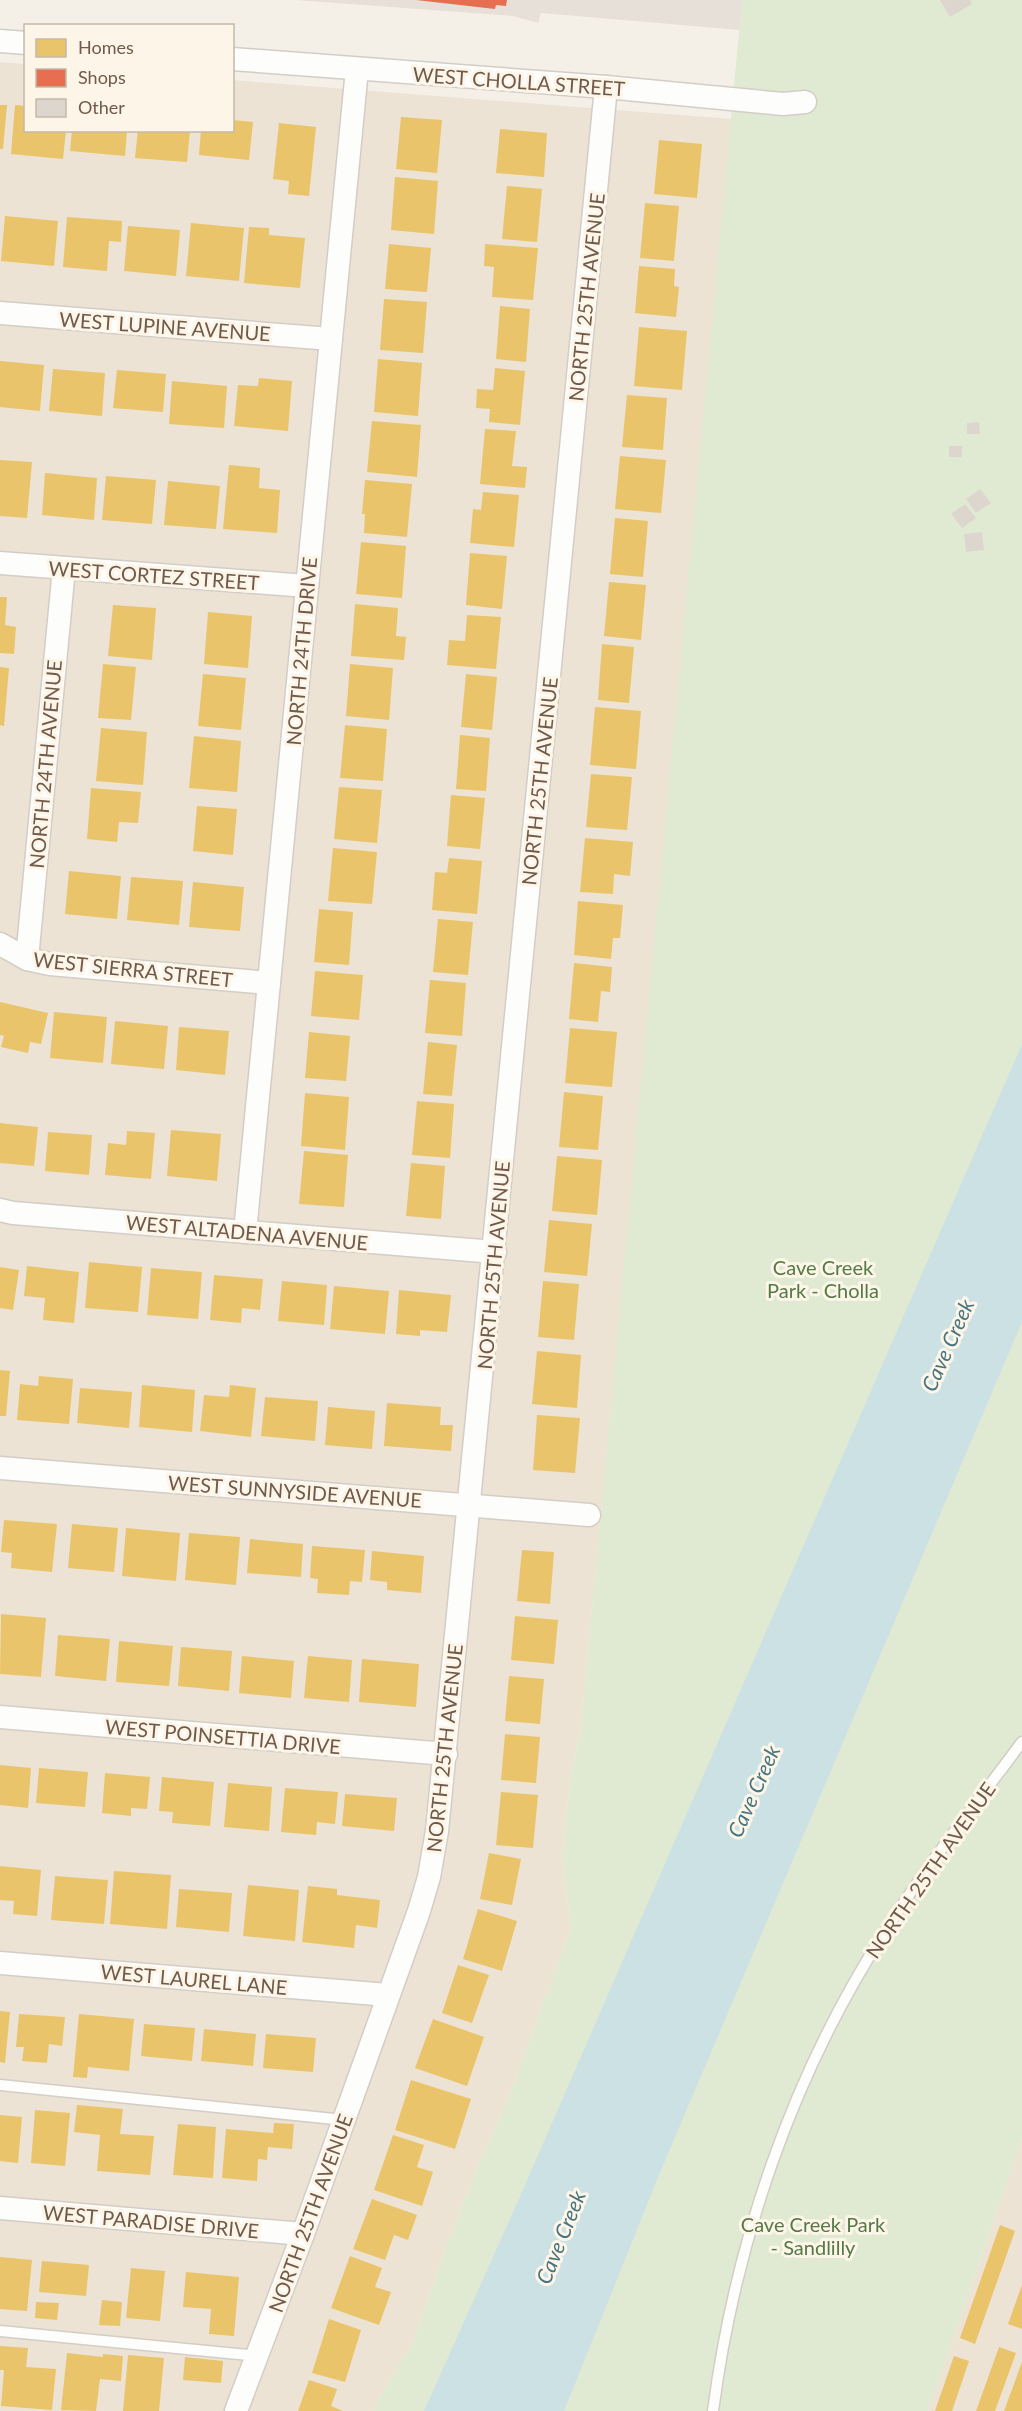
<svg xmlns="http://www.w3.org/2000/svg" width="1022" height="2411" viewBox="0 0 1022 2411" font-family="Lato,sans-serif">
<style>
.residential{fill:#ede3d5}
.industrial{fill:#e6e0d9}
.green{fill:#e0ead3}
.water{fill:#cbe1e4}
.homes{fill:#e9c46a}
.shops{fill:#e76f51}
.building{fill:#ddd6ce}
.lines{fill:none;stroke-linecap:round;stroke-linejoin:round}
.service-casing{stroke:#d3cdc6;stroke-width:13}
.minor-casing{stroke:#d3cdc6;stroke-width:25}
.service{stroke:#fdfdfc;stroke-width:10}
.minor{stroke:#fdfdfc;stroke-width:22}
.labels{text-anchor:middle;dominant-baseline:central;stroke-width:6;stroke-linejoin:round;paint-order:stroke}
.street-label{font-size:20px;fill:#705a4b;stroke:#fdf6e8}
.park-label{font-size:20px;fill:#547a47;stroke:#fdf6e8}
.water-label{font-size:21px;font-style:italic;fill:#477481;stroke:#fdf6e8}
</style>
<rect width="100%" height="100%" fill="#f4f0e8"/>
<g class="residential">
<path d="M0,62L25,64L26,130H232L233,80L732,119L581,1725L569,1789L562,1858L571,1928L510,2094L475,2173L448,2242L413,2342L378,2400L374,2411H0Z"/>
<path d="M1022,2139V2411H928L1012,2168Z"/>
</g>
<path class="industrial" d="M295,0H742L740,30L541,13L538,23L513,16Z"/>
<path class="green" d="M742,0H1022V2139L928,2411H374L378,2400L413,2342L448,2242L475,2173L510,2094L571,1928L562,1858L569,1789L581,1725Z"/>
<path class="water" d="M1022,1044V1322L661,2170L564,2411H424L518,2201Z"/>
<g class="homes">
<path d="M0,105H7L3,149H0Z"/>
<path d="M15,105L26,106V130H66L63,159L11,154Z"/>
<path d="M401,117L442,120L437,173L396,169Z"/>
<path d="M232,120L253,122L249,160L199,155L201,130H232Z"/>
<path d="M279,123L316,127L309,196L288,194L289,181L273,179Z"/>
<path d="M500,129L547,133L544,177L496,173Z"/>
<path d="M72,130H127L125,156L70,151Z"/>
<path d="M138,130H190L187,162L135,158Z"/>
<path d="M659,140L702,144L697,198L654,194Z"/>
<path d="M395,177L438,181L434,234L391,230Z"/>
<path d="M507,186L542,189L537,242L502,239Z"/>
<path d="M645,203L679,206L674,261L640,258Z"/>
<path d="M5,216L58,221L54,266L1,261Z"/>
<path d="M67,217L122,221L121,242L109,241L107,271L63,267Z"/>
<path d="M191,223L244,228L239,281L186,276Z"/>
<path d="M128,226L180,230L176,276L124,271Z"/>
<path d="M249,227L269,228V235L305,238L300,288L244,283Z"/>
<path d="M389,244L431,248L427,292L385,289Z"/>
<path d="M485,244L538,248L533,300L492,297L494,267L484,266Z"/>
<path d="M639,266L675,269L674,286L679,287L676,317L635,313Z"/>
<path d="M384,299L427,302L423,353L380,350Z"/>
<path d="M500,306L530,309L526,362L496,359Z"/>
<path d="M639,327L687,331L682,390L634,386Z"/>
<path d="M378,359L422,363L418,416L374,412Z"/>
<path d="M0,361L44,365L40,411L0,407Z"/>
<path d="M495,368L525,371L520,425L489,422L490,409L476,408L477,389L493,390Z"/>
<path d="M53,369L105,373L102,416L49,411Z"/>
<path d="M117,370L166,374L163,412L113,408Z"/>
<path d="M259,378L292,381L288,431L234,426L238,385L258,386Z"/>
<path d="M172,381L227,386L224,428L169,424Z"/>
<path d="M627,395L667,398L663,450L622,447Z"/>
<path d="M372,421L421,425L417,477L367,472Z"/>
<path d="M485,429L516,431L512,466L527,467L525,488L480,484Z"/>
<path d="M620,456L666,460L661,513L615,509Z"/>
<path d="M0,460L32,462L27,518L0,516Z"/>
<path d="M229,465L260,468L259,488L280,490L277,533L223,529Z"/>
<path d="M45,473L97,478L94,520L42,515Z"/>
<path d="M106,476L156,480L152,524L102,520Z"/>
<path d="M365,480L412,484L407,537L364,533L365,514H362Z"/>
<path d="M168,481L220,486L216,529L164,525Z"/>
<path d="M483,492L519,495L514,547L470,543L473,509L481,510Z"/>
<path d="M615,518L648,521L643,577L610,574Z"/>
<path d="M361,542L406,546L402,598L356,594Z"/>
<path d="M470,553L507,556L502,609L466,605Z"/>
<path d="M609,582L646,585L641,640L604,636Z"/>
<path d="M0,597H7L5,625L16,627L14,654L0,653Z"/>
<path d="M355,604L398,608L396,636L406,637L404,660L351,656Z"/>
<path d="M113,605L156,608L152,660L108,656Z"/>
<path d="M208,612L252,616L248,668L204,664Z"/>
<path d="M467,615L501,617L496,669L447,665L449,640L465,641Z"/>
<path d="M602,644L634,647L629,703L598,700Z"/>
<path d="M103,664L136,667L131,720L98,718Z"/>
<path d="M350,664L393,668L389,720L346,716Z"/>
<path d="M0,667L9,668L4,726L0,725Z"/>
<path d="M203,674L246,678L241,730L198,726Z"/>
<path d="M466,674L497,677L492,730L461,727Z"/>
<path d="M595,707L641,711L636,769L590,765Z"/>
<path d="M345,725L387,729L383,781L340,778Z"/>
<path d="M101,728L147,732L143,785L96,781Z"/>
<path d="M460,735L490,738L486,791L456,789Z"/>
<path d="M194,736L241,741L237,792L189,788Z"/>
<path d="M591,774L632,777L627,830L586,827Z"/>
<path d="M339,787L382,790L377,843L334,839Z"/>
<path d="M91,788L141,792L138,823L119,822L117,842L87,839Z"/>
<path d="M451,795L485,798L480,849L447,846Z"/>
<path d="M197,806L237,809L233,855L193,851Z"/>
<path d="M585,838L633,842L630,876L614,874L613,894L580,892Z"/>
<path d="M333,848L377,852L372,904L328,901Z"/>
<path d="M449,858L482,861L477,914L432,910L435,872L447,873Z"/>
<path d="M69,871L121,876L117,919L65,914Z"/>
<path d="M131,877L183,881L179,925L127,920Z"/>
<path d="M193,882L244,887L240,931L189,927Z"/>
<path d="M578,901L623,905L620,938H613L611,959L574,955Z"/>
<path d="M319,909L353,912L349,965L314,962Z"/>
<path d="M438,919L473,922L468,975L433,972Z"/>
<path d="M574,963L612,967L610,992L601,991L598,1022L569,1019Z"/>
<path d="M315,971L363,975L359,1020L311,1016Z"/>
<path d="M430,980L466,983L462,1036L425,1033Z"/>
<path d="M0,1002L48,1013L41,1044L30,1042L28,1053L1,1047L4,1036L0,1035Z"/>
<path d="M54,1012L107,1017L103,1063L50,1058Z"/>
<path d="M115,1021L168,1026L164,1069L111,1064Z"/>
<path d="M179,1027L229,1031L225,1075L176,1070Z"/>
<path d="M570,1028L617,1032L612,1087L565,1083Z"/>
<path d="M309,1032L350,1036L346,1081L305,1078Z"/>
<path d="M428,1042L457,1045L452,1096L423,1094Z"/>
<path d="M564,1092L603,1096L598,1150L559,1147Z"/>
<path d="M305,1093L349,1097L345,1150L301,1146Z"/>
<path d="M417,1101L454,1104L450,1158L412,1155Z"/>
<path d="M0,1123L38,1127L34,1166L0,1163Z"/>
<path d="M171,1130L221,1134L217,1181L167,1176Z"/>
<path d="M127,1131L155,1133L151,1179L105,1175L108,1143L126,1145Z"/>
<path d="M48,1132L92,1135L89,1175L45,1171Z"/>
<path d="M304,1151L348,1155L344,1207L299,1204Z"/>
<path d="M557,1156L602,1160L597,1215L552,1211Z"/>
<path d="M411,1163L445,1166L441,1219L406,1216Z"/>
<path d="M549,1220L592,1224L587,1276L544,1272Z"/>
<path d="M89,1262L142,1267L138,1312L85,1308Z"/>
<path d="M27,1266L79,1272L74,1323L43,1320L45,1298L24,1296Z"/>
<path d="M0,1267L19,1270L13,1310L0,1308Z"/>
<path d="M151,1268L202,1272L198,1319L147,1315Z"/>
<path d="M214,1275L263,1279L260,1310L242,1308L241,1323L210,1320Z"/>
<path d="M282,1281L327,1285L324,1325L278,1321Z"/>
<path d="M543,1281L579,1284L574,1340L538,1337Z"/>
<path d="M334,1286L389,1291L385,1334L330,1329Z"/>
<path d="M399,1290L451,1295L447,1332L420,1330V1336L396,1334Z"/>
<path d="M537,1351L581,1355L577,1408L532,1404Z"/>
<path d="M0,1370L10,1371L6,1416H0Z"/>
<path d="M39,1376L73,1379L69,1424L17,1420L20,1384L38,1386Z"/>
<path d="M142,1385L195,1390L192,1432L139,1427Z"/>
<path d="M230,1385L256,1388L251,1437L200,1431L204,1395L229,1397Z"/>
<path d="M80,1388L132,1392L129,1428L77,1423Z"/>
<path d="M265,1397L318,1401L315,1441L261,1436Z"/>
<path d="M387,1403L441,1407L440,1425H453L451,1451L384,1446Z"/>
<path d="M328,1407L375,1411L372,1449L325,1445Z"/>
<path d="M537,1415L580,1418L575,1473L533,1470Z"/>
<path d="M4,1520L57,1524L52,1572L11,1568L12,1553L1,1552Z"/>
<path d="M72,1524L118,1528L114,1572L68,1568Z"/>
<path d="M126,1528L180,1533L176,1581L122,1576Z"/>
<path d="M189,1533L240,1537L236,1585L185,1580Z"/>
<path d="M250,1539L303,1544L301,1577L247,1573Z"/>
<path d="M312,1546L365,1550L362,1582L350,1581L349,1595L317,1593L318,1579L310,1578Z"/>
<path d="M522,1550L554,1552L550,1604L517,1601Z"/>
<path d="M372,1551L424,1556L421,1593L387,1590V1582L370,1580Z"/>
<path d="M1,1614L46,1618L41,1677L0,1674Z"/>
<path d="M515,1616L558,1620L554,1664L511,1660Z"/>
<path d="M58,1635L110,1639L106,1681L55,1676Z"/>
<path d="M119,1641L173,1646L169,1686L116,1682Z"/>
<path d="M181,1647L232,1651L229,1691L178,1686Z"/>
<path d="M242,1656L294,1661L291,1698L239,1693Z"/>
<path d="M308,1656L352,1660L349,1702L304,1698Z"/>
<path d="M362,1659L419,1664L416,1707L359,1702Z"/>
<path d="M509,1676L544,1679L540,1724L505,1721Z"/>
<path d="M505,1734L540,1737L536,1783L501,1780Z"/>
<path d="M0,1765L31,1768L28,1808L0,1805Z"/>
<path d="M39,1768L88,1772L85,1807L36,1803Z"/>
<path d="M105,1773L150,1777L147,1809L131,1808V1816L102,1813Z"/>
<path d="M162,1777L214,1782L210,1826L172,1823L173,1812L159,1811Z"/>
<path d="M228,1783L272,1787L269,1831L224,1827Z"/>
<path d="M285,1788L338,1792L335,1824L317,1822L316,1835L281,1832Z"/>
<path d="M501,1792L538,1795L533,1848L496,1845Z"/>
<path d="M345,1794L397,1798L394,1831L342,1826Z"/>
<path d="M489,1853L521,1859L512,1905L480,1899Z"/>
<path d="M0,1866L41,1870L37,1916L13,1914L14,1901L0,1900Z"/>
<path d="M114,1871L171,1875L167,1929L110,1924Z"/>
<path d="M55,1876L108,1880L104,1924L51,1920Z"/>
<path d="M248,1885L299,1890L295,1941L243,1936Z"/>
<path d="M308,1886L337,1889V1895L380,1900L377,1928L356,1925L354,1948L302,1942Z"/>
<path d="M179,1889L232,1893L229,1932L176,1927Z"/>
<path d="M478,1909L517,1921L502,1971L463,1959Z"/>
<path d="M458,1965L489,1975L472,2023L442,2013Z"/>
<path d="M0,2011L10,2012L5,2063L0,2062Z"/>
<path d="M19,2014L65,2017L62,2046L49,2044L47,2063L22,2061L24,2047H16Z"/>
<path d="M79,2014L134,2019L129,2071L88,2067L87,2078L73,2077Z"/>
<path d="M433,2019L484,2037L467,2086L415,2068Z"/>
<path d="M144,2024L195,2028L192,2061L141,2056Z"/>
<path d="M204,2029L256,2034L253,2066L201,2061Z"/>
<path d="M266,2034L316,2038L313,2072L263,2068Z"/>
<path d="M411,2080L471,2099L455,2149L395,2130Z"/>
<path d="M77,2105L123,2109L120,2134L154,2136L150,2175L97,2171L100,2135L74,2132Z"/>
<path d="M35,2110L70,2113L65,2166L31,2163Z"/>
<path d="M0,2115L22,2117L18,2163L0,2161Z"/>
<path d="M274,2123L294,2124L292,2149L268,2147L267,2160L258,2159L257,2181L222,2178L226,2129L273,2133Z"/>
<path d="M178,2124L216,2127L213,2178L173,2175Z"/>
<path d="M393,2135L424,2145L417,2167L433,2172L422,2206L374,2190Z"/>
<path d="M372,2199L417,2215L408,2240L394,2235L385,2260L353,2249Z"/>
<path d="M1000,2225L1015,2231L975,2344L960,2338Z"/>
<path d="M350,2256L382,2268L375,2287L391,2292L379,2325L331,2308Z"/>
<path d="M0,2257L32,2260L27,2311L0,2309Z"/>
<path d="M42,2261L89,2265L86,2296L39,2292Z"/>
<path d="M131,2268L165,2271L160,2321L126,2318Z"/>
<path d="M186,2272L239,2277L234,2336L209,2334L211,2309L183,2307Z"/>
<path d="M1022,2285V2329L1008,2324Z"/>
<path d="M102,2300L122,2302L120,2326L99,2325Z"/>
<path d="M36,2302L59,2303L57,2320L35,2318Z"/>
<path d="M329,2319L361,2330L345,2382L312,2373Z"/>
<path d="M0,2346L28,2348L26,2367L56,2369L52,2410L1,2406L4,2370H0Z"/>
<path d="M999,2347L1016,2353L995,2411H976Z"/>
<path d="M67,2353L103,2357V2354L123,2356L121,2381L100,2379L96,2411L61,2410Z"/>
<path d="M128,2355L164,2358L159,2411H123Z"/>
<path d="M954,2356L969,2361L952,2411H935Z"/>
<path d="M185,2357L223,2361L221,2383L183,2380Z"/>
<path d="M1022,2362V2411H1004Z"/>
<path d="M309,2380L337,2389L331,2406L343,2411H298Z"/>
</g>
<path class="shops" d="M416,0H507L506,6L496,5L495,9Z"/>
<g class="building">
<path d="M940,0H970L972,4L950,17Z"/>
<path d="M979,422L980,434H967V423Z"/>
<rect x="949" y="446" width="13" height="11"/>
<path d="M980,489L991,503L976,513L966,499Z"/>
<path d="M965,504L976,518L962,528L951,514Z"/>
<path d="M982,532L984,550L966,552L964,534Z"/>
</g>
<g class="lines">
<defs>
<g id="service">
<path d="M0,2085L344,2120"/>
<path d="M0,2331L258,2356"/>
<path d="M713,2411C735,2243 792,2076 884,1933C926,1866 975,1805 1022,1742"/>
</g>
<g id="minor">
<path d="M0,41L26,43"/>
<path d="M232,59L606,87L783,104L805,102"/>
<path d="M0,313L331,339"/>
<path d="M0,563L307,586"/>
<path d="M0,944L27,959L50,964L269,983"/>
<path d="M27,959L64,568"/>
<path d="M0,1210L13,1213L495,1252"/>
<path d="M245,1232L357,69"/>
<path d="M0,1468L589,1515"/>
<path d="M0,1717L446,1754"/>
<path d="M0,1963L388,1995"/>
<path d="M0,2208L303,2234"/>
<path d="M236,2411L303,2234L419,1911L429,1877L437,1831L606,87"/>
</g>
</defs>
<use href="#service" class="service-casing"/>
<use href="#minor" class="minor-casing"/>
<use href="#service" class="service"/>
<use href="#minor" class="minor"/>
</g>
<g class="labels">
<g class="street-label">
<text transform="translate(519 81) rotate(4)">WEST CHOLLA STREET</text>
<text transform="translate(586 297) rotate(-84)">NORTH 25TH AVENUE</text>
<text transform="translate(165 326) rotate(4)">WEST LUPINE AVENUE</text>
<text transform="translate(154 575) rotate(4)">WEST CORTEZ STREET</text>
<text transform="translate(301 651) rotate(-85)">NORTH 24TH DRIVE</text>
<text transform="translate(45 764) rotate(-85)">NORTH 24TH AVENUE</text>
<text transform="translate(539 781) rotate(-84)">NORTH 25TH AVENUE</text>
<text transform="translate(133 969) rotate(6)">WEST SIERRA STREET</text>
<text transform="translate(247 1232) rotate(5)">WEST ALTADENA AVENUE</text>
<text transform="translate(493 1265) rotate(-85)">NORTH 25TH AVENUE</text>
<text transform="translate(295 1491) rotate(4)">WEST SUNNYSIDE AVENUE</text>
<text transform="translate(223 1736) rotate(5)">WEST POINSETTIA DRIVE</text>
<text transform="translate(444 1748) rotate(-84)">NORTH 25TH AVENUE</text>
<text transform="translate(930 1870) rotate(-55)">NORTH 25TH AVENUE</text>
<text transform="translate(194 1979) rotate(5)">WEST LAUREL LANE</text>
<text transform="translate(310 2213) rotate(-70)">NORTH 25TH AVENUE</text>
<text transform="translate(151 2221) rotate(5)">WEST PARADISE DRIVE</text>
</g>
<g class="park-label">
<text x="823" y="1267">Cave Creek<tspan x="823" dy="23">Park - Cholla</tspan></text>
<text x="813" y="2224">Cave Creek Park<tspan x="813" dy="23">- Sandlilly</tspan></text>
</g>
<g class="water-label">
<text transform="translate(947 1345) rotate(-66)">Cave Creek</text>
<text transform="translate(753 1791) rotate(-66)">Cave Creek</text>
<text transform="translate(560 2237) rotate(-68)">Cave Creek</text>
</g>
</g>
<rect x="24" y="24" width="210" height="108" fill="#fdf6e8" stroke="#c5b8a9" stroke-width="1.5"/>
<rect x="36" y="39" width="30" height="18" fill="#e9c46a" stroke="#c5b8a9" stroke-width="1.5"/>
<text x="78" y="54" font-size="18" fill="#705a4b">Homes</text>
<rect x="36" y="69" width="30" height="18" fill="#e76f51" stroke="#c5b8a9" stroke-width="1.5"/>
<text x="78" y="84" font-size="18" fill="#705a4b">Shops</text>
<rect x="36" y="99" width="30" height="18" fill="#ddd6ce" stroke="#c5b8a9" stroke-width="1.5"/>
<text x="78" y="114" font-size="18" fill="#705a4b">Other</text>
</svg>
